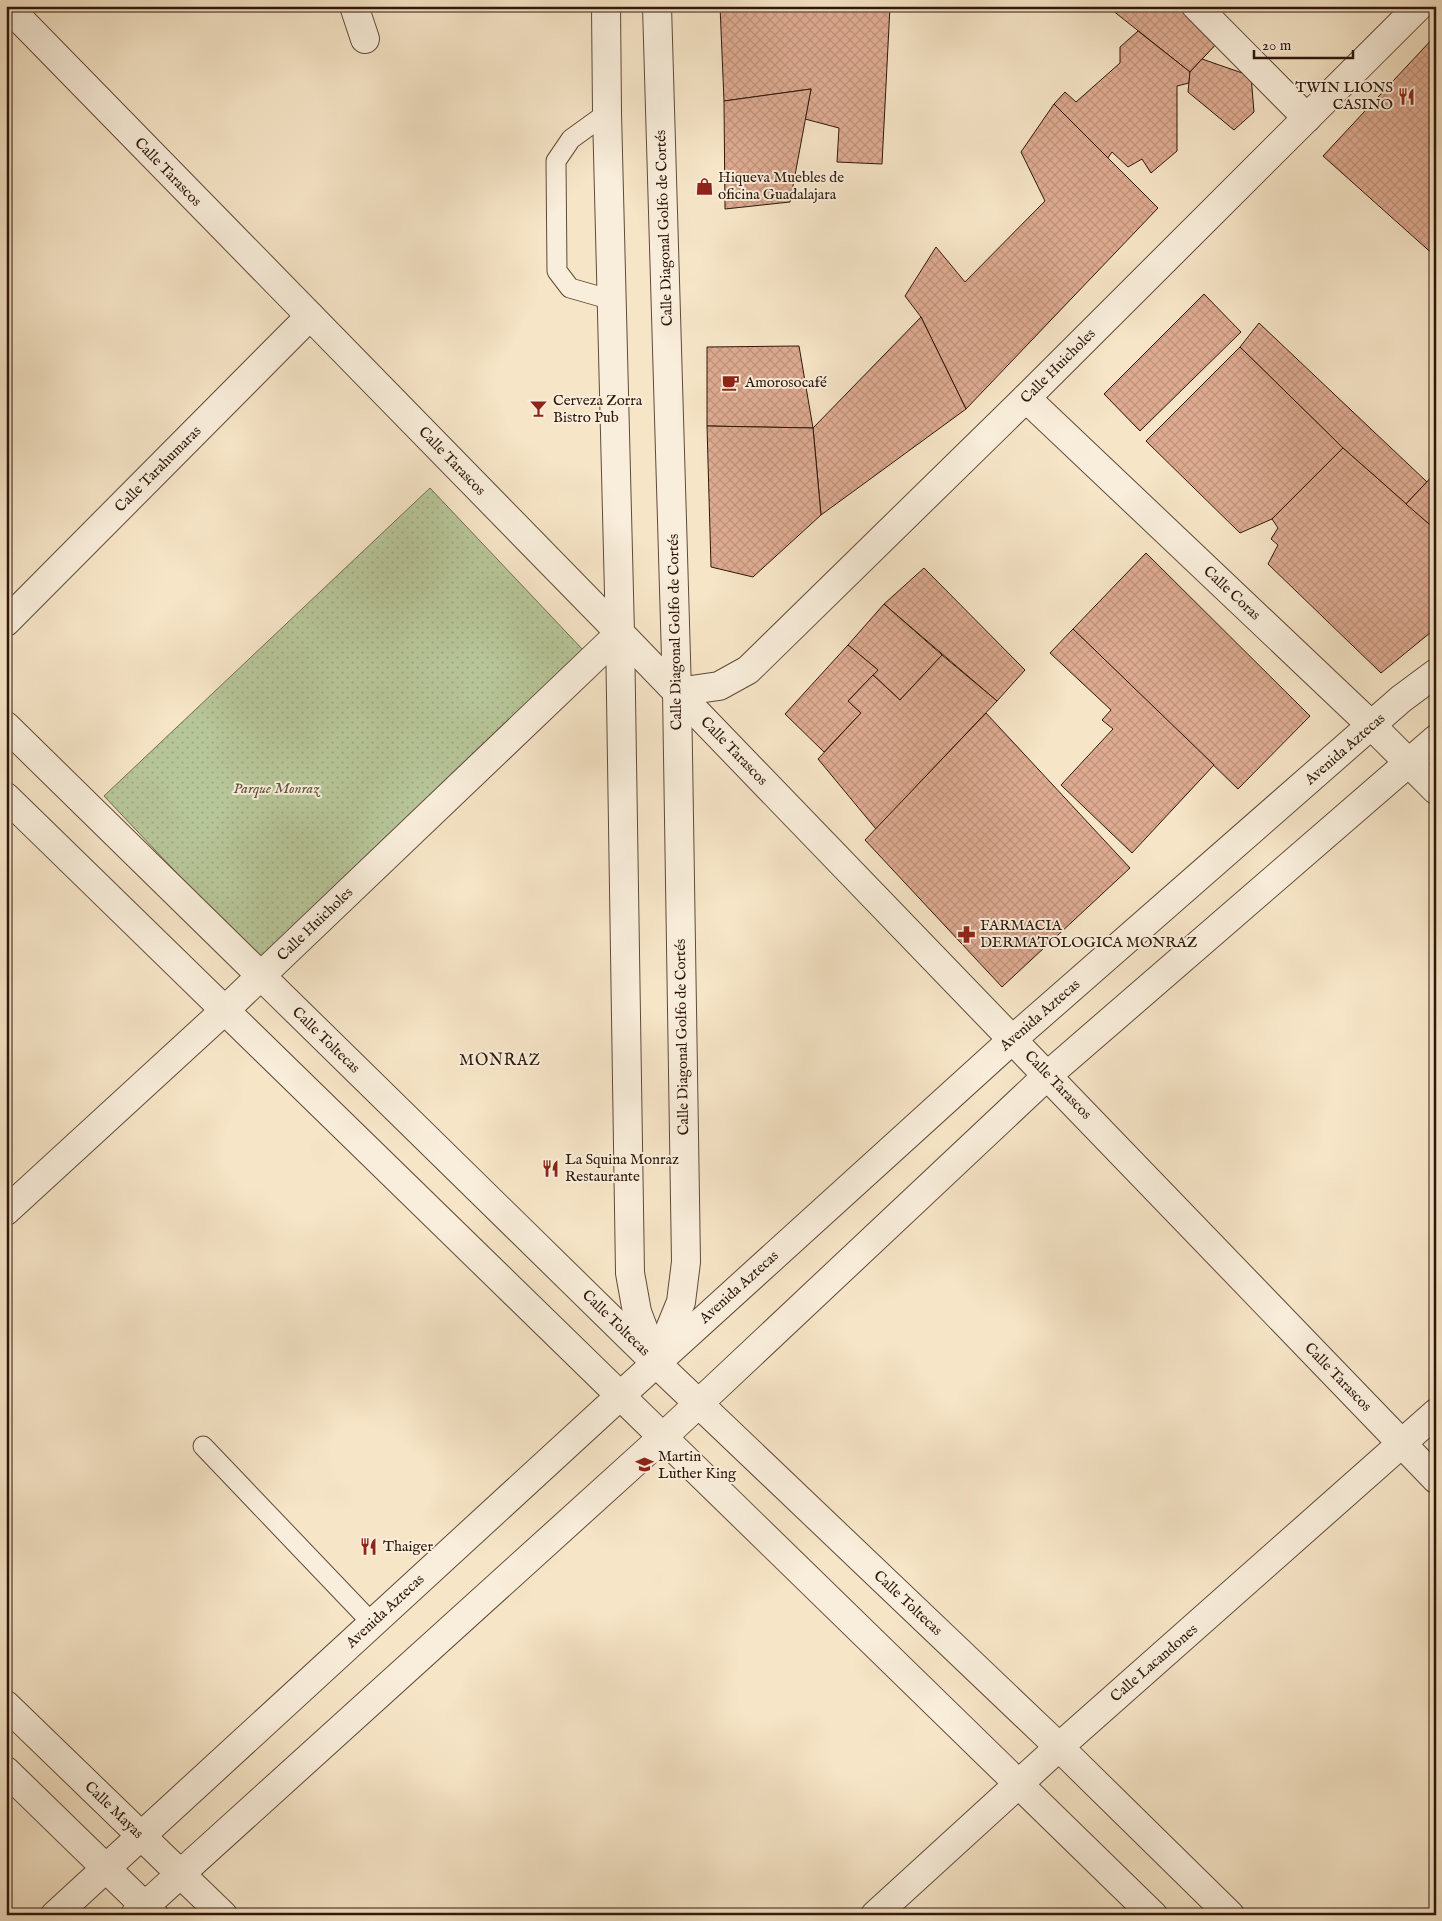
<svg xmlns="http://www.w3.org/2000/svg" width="1442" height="1921" viewBox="0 0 1442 1921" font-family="'IM FELL English',serif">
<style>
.park{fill:url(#park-dots);stroke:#726e52}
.building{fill:url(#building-cross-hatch);stroke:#2e170b}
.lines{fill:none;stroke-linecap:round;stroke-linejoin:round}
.service-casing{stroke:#604a3a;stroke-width:21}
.minor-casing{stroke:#604a3a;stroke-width:30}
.tertiary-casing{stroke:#604a3a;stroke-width:30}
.service{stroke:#f9eedb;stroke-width:19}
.minor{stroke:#f9eedb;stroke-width:28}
.tertiary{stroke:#f9eedb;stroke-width:28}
.labels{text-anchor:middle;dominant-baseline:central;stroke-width:4;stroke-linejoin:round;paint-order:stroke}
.poi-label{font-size:15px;fill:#2e170b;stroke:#f9eedb;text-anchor:start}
.street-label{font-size:15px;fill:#2e170b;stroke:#f9eedb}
.park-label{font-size:15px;font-style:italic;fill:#5e543d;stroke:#f9eedb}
.neighbourhood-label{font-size:16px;letter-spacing:1px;fill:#2e170b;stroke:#f9eedb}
</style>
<defs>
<pattern id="park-dots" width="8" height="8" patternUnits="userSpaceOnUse" patternTransform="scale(1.25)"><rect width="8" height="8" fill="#b7c699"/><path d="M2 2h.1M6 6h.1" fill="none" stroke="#9ea982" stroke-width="1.8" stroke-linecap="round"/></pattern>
<pattern id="building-cross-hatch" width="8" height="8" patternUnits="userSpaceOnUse" patternTransform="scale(1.25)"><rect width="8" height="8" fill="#deab91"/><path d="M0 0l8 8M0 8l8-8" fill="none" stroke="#bf927c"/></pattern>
</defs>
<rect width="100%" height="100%" fill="#f6e5c7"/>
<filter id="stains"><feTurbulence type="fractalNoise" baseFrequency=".004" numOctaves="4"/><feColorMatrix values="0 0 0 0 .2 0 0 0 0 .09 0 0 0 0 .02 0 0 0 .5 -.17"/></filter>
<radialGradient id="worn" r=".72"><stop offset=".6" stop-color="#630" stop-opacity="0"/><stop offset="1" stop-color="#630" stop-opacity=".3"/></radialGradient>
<path class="park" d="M430,488L584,651L258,959L104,796Z"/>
<g class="building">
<path d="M720,6H890L882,164L837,162L839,128L805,119L811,89L724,101Z"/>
<path d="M1107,6H1187L1220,40L1190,72Z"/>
<path d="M1138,31L1190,72L1189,83L1177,86V151L1151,173L1142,159L1128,167L1112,152L1107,159L1054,104L1065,92L1076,102L1120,63V47Z"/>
<path d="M1436,35V257L1323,156Z"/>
<path d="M1202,59L1251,76L1254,112L1234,130L1188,92L1190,72Z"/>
<path d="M811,89L790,202L725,209L724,101Z"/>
<path d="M1054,104L1158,208L966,409L921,317L905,296L936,247L965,282L1045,201L1021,152Z"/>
<path d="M1204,294L1241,332L1140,431L1104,394Z"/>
<path d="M921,317L966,409L821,515L813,428Z"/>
<path d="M1259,323L1427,482L1406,504L1343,448L1240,347Z"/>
<path d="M799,346L813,428L707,426V347Z"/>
<path d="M1240,347L1343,448L1272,519L1240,533L1146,441Z"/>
<path d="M707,426L813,428L821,515L753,577L711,567Z"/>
<path d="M1343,448L1436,530V628L1381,673L1268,564L1278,545L1271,539L1278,528L1272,519Z"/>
<path d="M1436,472V530L1406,504Z"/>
<path d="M1146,553L1310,716L1238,789L1073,629Z"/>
<path d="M924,568L1025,670L997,701L884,604Z"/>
<path d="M884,604L942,655L900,700L873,675L878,670L848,645Z"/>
<path d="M1073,629L1214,765L1132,853L1061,785L1113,729L1102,720L1111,710L1050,653Z"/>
<path d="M848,645L878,670L848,701L861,713L824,752L785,714Z"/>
<path d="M942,655L997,701L876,829L818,759L861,713L848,701L873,675L900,700Z"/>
<path d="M986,713L1130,868L1002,987L865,840Z"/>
</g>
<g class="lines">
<defs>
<g id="service">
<path d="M607,113L571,139L556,161L557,271L570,288L612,300"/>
<path d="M203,1446L372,1623"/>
</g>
<g id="minor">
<path d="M7,6L620,633L1436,1479"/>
<path d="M354,6L365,39"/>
<path d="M606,6L607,113L620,633L630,1273L637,1312L654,1357"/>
<path d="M1196,6L1307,118"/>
<path d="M1026,398L1371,725L1436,790"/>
<path d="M6,622L310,316"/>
<path d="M677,692L719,686L748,670L1026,398L1419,6"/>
<path d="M6,726L656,1363L1059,1747L1230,1915"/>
<path d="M6,797L1153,1915"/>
<path d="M6,1211L224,1011L620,633"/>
<path d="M656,1363L681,1302L686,1262L677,692L657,6"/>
<path d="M6,1705L223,1915"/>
<path d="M6,1771L154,1915"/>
<path d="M875,1915L1059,1747L1436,1413"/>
</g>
<g id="tertiary">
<path d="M55,1915L621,1395L1013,1039L1401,699L1436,673"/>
<path d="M135,1915L664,1436L1048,1075L1436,739"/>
</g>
</defs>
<use href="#service" class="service-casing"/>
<use href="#minor" class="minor-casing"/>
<use href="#tertiary" class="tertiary-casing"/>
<use href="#service" class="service"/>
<use href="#minor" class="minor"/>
<use href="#tertiary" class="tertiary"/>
</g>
<defs>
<symbol id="restaurant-bare" viewBox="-9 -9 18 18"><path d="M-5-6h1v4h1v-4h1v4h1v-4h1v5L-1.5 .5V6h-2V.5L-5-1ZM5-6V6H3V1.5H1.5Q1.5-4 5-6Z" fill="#8f2418" stroke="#f9eedb" stroke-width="2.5" paint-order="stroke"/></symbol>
<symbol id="shop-bare" viewBox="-9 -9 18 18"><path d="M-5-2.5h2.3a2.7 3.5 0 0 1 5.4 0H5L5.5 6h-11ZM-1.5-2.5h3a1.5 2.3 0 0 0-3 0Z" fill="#8f2418" stroke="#f9eedb" stroke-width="2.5" paint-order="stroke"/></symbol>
<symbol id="cafe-bare" viewBox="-9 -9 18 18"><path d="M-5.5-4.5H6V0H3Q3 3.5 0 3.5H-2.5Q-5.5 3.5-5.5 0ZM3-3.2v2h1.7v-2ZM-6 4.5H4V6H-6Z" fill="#8f2418" stroke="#f9eedb" stroke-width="2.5" paint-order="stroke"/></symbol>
<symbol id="bar-bare" viewBox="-9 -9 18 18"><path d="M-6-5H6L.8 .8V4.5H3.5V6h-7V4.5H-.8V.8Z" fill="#8f2418" stroke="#f9eedb" stroke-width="2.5" paint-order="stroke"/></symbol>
<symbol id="pharmacy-bare" viewBox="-9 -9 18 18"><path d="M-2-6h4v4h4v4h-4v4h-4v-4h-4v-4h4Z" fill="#8f2418" stroke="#f9eedb" stroke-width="2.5" paint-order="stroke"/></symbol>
<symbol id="school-bare" viewBox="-9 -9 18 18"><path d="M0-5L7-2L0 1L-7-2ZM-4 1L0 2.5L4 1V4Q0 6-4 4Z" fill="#8f2418" stroke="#f9eedb" stroke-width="2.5" paint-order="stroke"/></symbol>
</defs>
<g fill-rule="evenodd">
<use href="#restaurant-bare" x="1394" y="84" width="25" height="25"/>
<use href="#shop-bare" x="692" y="174" width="25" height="25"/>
<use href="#cafe-bare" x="718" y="370" width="25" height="25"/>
<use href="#bar-bare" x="526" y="396" width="25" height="25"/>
<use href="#pharmacy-bare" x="954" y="922" width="25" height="25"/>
<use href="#restaurant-bare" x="538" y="1156" width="25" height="25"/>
<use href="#school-bare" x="632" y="1452" width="25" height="25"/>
<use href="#restaurant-bare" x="356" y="1534" width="25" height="25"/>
</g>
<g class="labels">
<g class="poi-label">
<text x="1393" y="87" text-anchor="end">TWIN LIONS<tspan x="1393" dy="17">CASINO</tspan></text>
<text x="718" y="177">Hiqueva Muebles de<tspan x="718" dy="17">oficina Guadalajara</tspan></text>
<text x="745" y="382">Amorosocafé</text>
<text x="553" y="400">Cerveza Zorra<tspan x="553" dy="17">Bistro Pub</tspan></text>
<text x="980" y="925">FARMACIA<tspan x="980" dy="17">DERMATOLOGICA MONRAZ</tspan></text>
<text x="565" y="1159">La Squina Monraz<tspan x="565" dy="17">Restaurante</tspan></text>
<text x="658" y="1456">Martin<tspan x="658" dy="17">Luther King</tspan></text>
<text x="383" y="1546">Thaiger</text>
</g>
<g class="street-label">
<text transform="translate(168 172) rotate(46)">Calle Tarascos</text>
<text transform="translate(664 228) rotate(-92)">Calle Diagonal Golfo de Cortés</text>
<text transform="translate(1058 366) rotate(-45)">Calle Huicholes</text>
<text transform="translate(452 461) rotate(46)">Calle Tarascos</text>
<text transform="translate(158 469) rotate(-45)">Calle Tarahumaras</text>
<text transform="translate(1232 593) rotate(43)">Calle Coras</text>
<text transform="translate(675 632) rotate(-91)">Calle Diagonal Golfo de Cortés</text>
<text transform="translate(1345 749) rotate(-41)">Avenida Aztecas</text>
<text transform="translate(734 751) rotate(46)">Calle Tarascos</text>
<text transform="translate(315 924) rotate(-44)">Calle Huicholes</text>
<text transform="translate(1040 1015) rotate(-41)">Avenida Aztecas</text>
<text transform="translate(682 1037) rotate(-91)">Calle Diagonal Golfo de Cortés</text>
<text transform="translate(326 1040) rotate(44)">Calle Toltecas</text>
<text transform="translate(1058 1085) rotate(46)">Calle Tarascos</text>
<text transform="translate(739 1287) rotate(-42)">Avenida Aztecas</text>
<text transform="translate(616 1323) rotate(44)">Calle Toltecas</text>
<text transform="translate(1338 1377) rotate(46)">Calle Tarascos</text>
<text transform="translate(908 1603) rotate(43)">Calle Toltecas</text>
<text transform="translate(385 1611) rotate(-43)">Avenida Aztecas</text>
<text transform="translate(1154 1663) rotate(-41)">Calle Lacandones</text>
<text transform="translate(114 1810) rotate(44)">Calle Mayas</text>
</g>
<g class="park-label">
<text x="276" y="788">Parque Monraz</text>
</g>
<g class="neighbourhood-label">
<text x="500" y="1061">MONRAZ</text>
</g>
</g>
<rect width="1442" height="1921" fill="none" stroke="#f6e5c7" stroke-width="25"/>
<rect x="8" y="8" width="1427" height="1906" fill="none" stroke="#2e170b" stroke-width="2.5"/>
<rect x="12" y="12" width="1417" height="1896" fill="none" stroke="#2e170b"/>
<path d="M1254 50v8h99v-8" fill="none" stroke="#2e170b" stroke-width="2.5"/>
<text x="1262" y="50" font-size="15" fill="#2e170b" stroke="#f9eedb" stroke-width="4" paint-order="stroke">20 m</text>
<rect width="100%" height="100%" filter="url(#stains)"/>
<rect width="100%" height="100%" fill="url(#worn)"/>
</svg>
